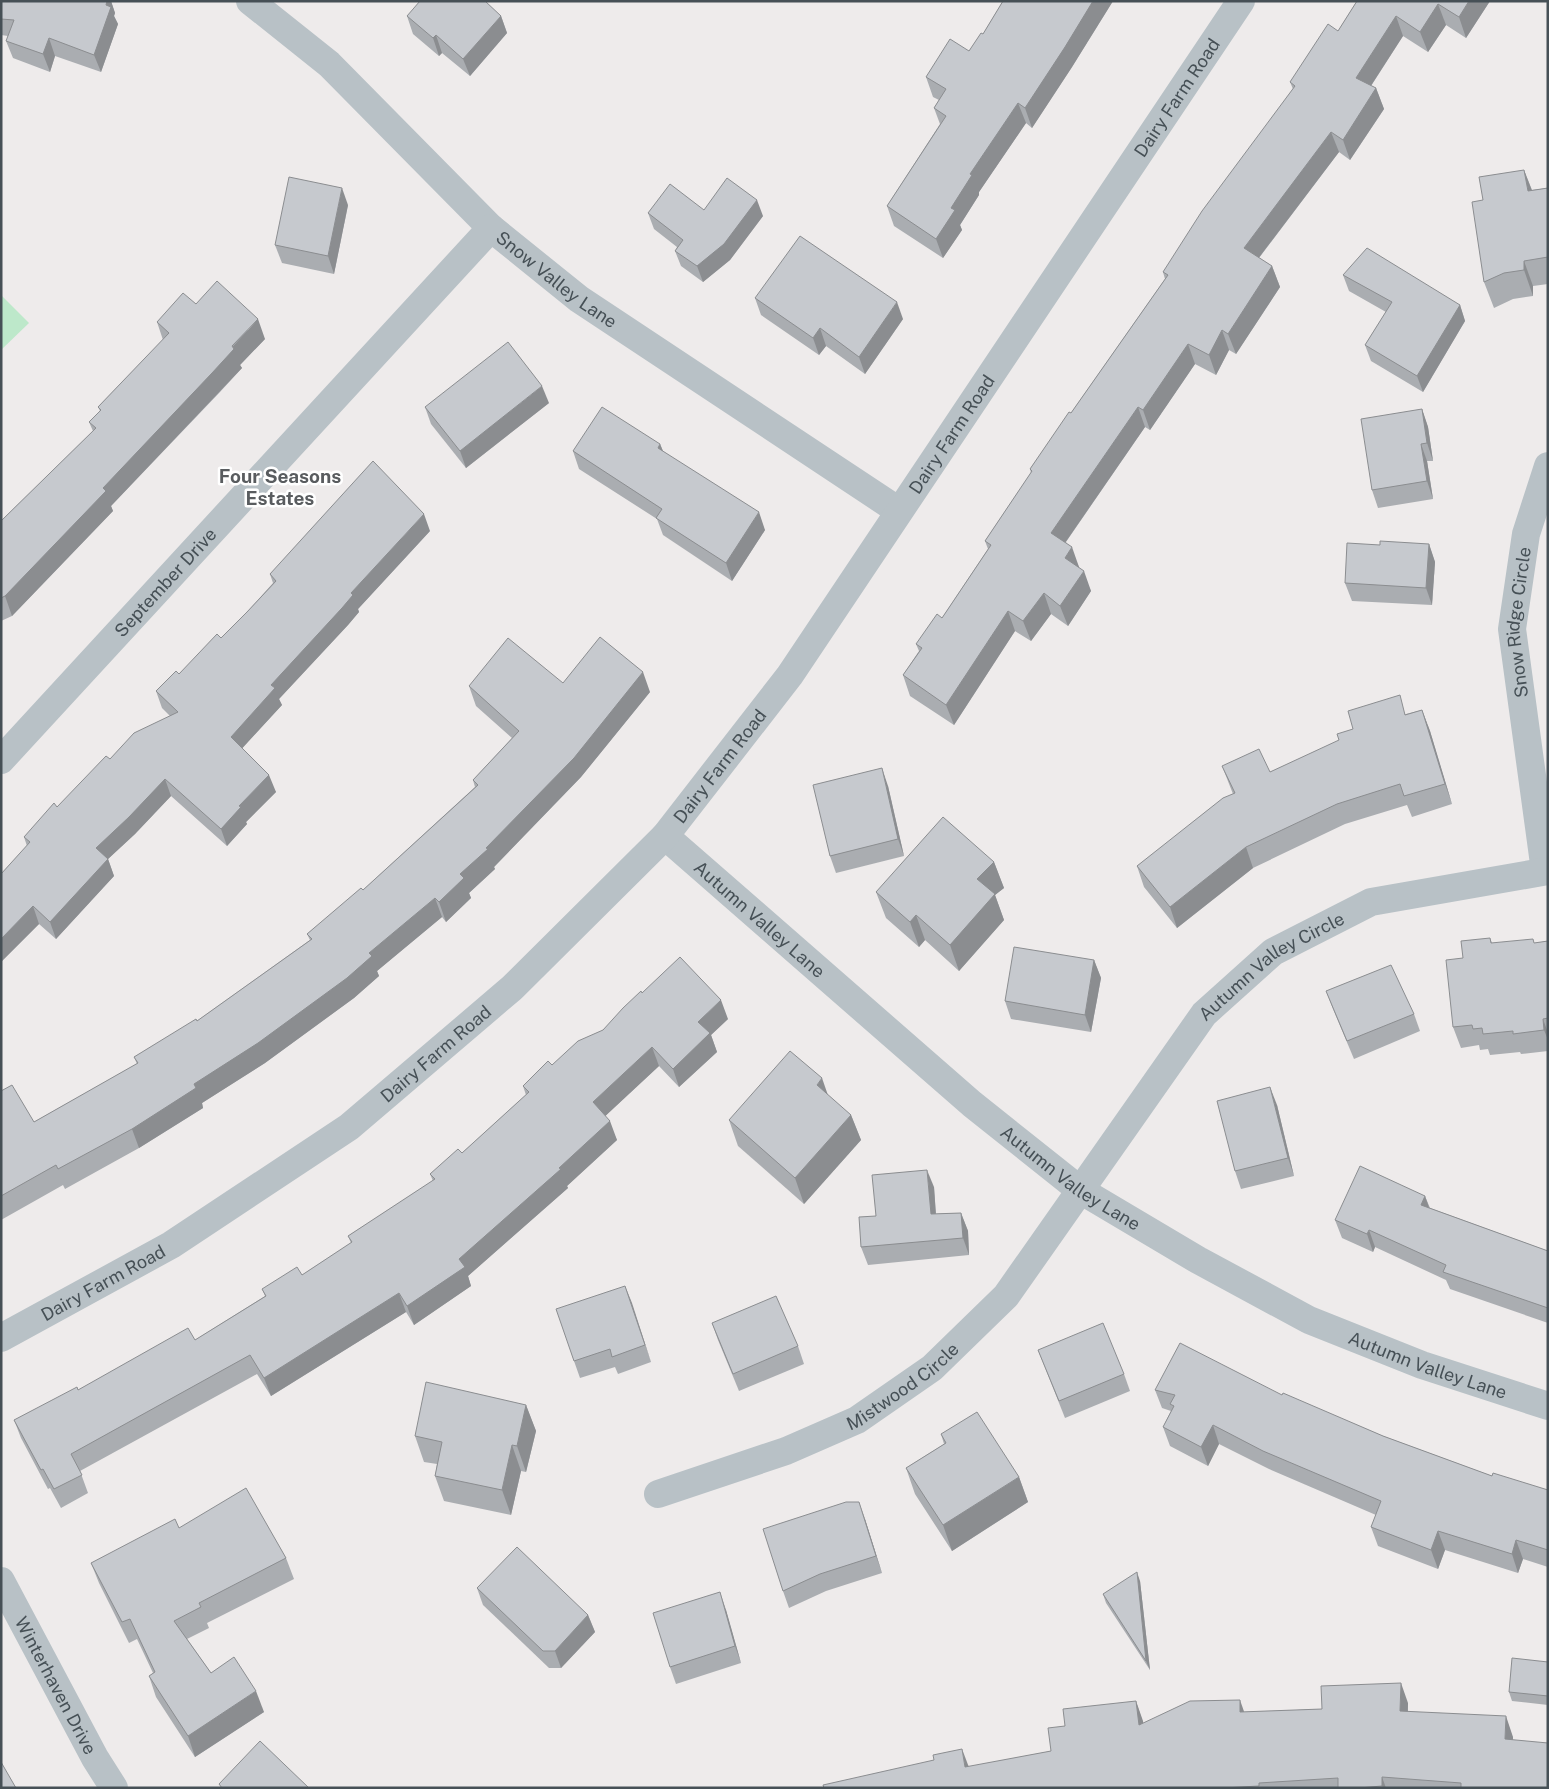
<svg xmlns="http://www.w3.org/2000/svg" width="1549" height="1789" viewBox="0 0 1549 1789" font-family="'Public Sans',sans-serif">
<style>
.green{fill:#bde8ca}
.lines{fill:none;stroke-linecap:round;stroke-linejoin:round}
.minor{stroke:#b8c1c6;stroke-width:28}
.wall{fill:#aaadb1}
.shaded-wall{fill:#8b8d90}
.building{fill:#c6c9ce;stroke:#8b8d90}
.labels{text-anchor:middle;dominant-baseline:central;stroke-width:5;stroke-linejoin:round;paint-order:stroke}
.street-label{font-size:18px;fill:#465056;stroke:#fff}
.neighbourhood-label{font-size:19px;font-weight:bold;fill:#595c5f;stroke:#fff}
</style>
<rect width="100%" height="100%" fill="#eeebeb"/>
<path class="green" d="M1,295L29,323L1,350Z"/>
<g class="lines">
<g class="minor">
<path id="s1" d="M250,1L329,64L491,228L579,299L899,511"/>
<path id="s2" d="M1,760L491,228"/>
<path id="s3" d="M665,836L972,1104L1080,1190L1198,1260L1309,1320L1422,1365L1548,1406"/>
<path id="s4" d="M1545,871L1512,629L1526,534L1548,466"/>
<path id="s5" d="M1,1338L171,1245L349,1127L512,988L665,836L790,675L1241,1"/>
<path id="s6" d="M658,1494L786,1451L857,1420L932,1368L1006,1296L1204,1014L1273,952L1371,902L1548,871"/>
<path id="s7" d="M1,1581L95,1758L114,1788"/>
</g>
</g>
<g class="wall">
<path d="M1,1H111L115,13L114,16L118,24L101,72L55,56L50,72L13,58L6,41L8,36L1,35Z"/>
<path d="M1003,1H1113L1072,67L1032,128L1026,123L979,192V195L960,225L962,230L943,258L894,226L887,206L940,124L934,108L939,100L933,97L926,77L969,51L983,34Z"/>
<path d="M1357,1H1490L1466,38L1446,25L1428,52L1403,36L1371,86L1376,88L1384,109L1350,160L1339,152L1259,258L1272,266L1280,287L1236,354L1229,350L1216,375L1195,364L1150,430L1145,427L1066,542L1079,567L1091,591L1068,626L1051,614L1031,641L1015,631L954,725L910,696L903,675L919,651L916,644L942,618L988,549L985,541L1031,473L1030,469L1071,413L1165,279L1163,272L1293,89L1290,82L1338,31Z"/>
<path d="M407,16H501L507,33L470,76L442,53L439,56L413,34Z"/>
<path d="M1524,170L1532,190L1548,188V284L1533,286V296L1513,299L1494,308L1484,282L1483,200Z"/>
<path d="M348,205L334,274L282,263L275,245Z"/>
<path d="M704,210L763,216L730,260L703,282L681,266L675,251L677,247L654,229L648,213Z"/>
<path d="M1343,275L1460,305L1465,321L1423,392L1371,361L1365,345L1386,312L1349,291Z"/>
<path d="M755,298L903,319L865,374L826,346L819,355L761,315Z"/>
<path d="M196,304L265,339L240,365L242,368L220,392L111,506L113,511L12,616L1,621V521L93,431L89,422L100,411L98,407L163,340L157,322Z"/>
<path d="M549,403L466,468L431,424L425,407Z"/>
<path d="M1422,409L1428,427L1433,461H1427L1433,499L1378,508L1372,490Z"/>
<path d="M660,444L663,451L765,530L732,581L663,535L657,519L579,469L573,451Z"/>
<path d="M430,531L358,609L359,612L348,625L279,699L282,705L242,748L276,792L246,822L247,824L227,846L171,796L135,834L108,859L114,876L56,939L39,924L1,962V874L27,846L24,837L110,759L170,716L162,708L156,691L179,674L221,638L247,612L273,583L270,574Z"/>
<path d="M1429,544L1435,562L1432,605L1352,601L1345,583L1380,545Z"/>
<path d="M563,683L650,692L581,777L494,867L495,869L469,893L471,898L446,922L442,917L377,971L379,976L354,998L265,1063L202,1103L203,1108L139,1148L65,1189L63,1185L1,1220V1091L34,1122L137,1064L134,1057L197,1021L310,940L307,934L363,890L475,787L473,780L512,738L476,706L469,686Z"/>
<path d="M1422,710L1430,731L1452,804L1412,817L1407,805L1345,824L1253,868L1177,928L1144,887L1137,866L1233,794L1222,766L1270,772L1406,714Z"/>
<path d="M888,786L904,856L836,873L830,856Z"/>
<path d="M994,862L1004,888L995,895L1004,920L959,971L925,940L919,947L886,918L876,892Z"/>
<path d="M1490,938L1492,943H1535L1548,941V1051L1521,1054L1520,1052L1490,1055L1488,1049L1480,1050L1479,1045L1461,1048L1453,1027Z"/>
<path d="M1094,960L1101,978L1091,1032L1011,1019L1005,1001Z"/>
<path d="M1326,991L1414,1014L1420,1031L1354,1059L1333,1009Z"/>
<path d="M642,993L728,1019L711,1035L717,1052L679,1087L659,1066L605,1116L617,1140L567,1186L568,1188L468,1276L471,1286L414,1325L406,1312L271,1396L257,1374L80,1471L88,1493L61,1508L50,1488L48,1489L21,1438L14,1420L78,1390L195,1340L265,1296L262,1289L302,1275L351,1243L348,1236L433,1181L430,1174L462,1153L526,1095L523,1086L603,1030Z"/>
<path d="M1277,1105L1294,1176L1241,1189L1235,1171Z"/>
<path d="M851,1115L861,1140L804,1204L738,1146L729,1120Z"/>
<path d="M934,1187L936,1214L961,1213L968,1231L969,1255L868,1265L861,1247L876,1216Z"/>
<path d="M1425,1196L1430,1208L1548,1251V1323L1450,1289L1446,1280L1375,1247L1373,1252L1342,1238L1335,1220Z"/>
<path d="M625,1286L651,1362L618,1374L615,1367L580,1378L574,1361Z"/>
<path d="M712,1323L798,1346L804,1364L739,1391L718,1340Z"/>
<path d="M1038,1350L1124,1374L1130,1391L1065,1418Z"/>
<path d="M1155,1390L1282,1395L1383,1436L1492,1476L1548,1490V1567L1523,1559L1518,1573L1445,1550L1438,1569L1378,1546L1371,1527L1376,1515L1269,1469L1219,1444L1208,1466L1170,1446L1163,1427L1171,1411L1162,1408Z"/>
<path d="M526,1405L536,1431L526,1472L521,1471L511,1515L444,1501L435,1476L437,1464L424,1462L415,1436Z"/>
<path d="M941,1434L1019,1477L1028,1502L952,1551L915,1494L906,1468L944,1444Z"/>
<path d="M865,1519L882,1573L826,1591L789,1608L783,1591Z"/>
<path d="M179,1528L286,1558L294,1579L207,1623L209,1628L187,1639L211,1673L264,1712L195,1757L156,1697L149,1676L153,1673L137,1639L129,1643L99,1583L91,1563Z"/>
<path d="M1140,1581L1150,1670L1106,1603L1103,1594Z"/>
<path d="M477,1588L588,1615L595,1632L561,1668H549L483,1605Z"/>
<path d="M726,1610L741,1663L676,1684L670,1667Z"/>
<path d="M1548,1662V1705L1512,1701L1509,1692Z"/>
<path d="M1136,1701L1143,1723L1244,1712L1322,1709L1408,1703V1712L1513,1737V1740L1548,1788H824L968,1767L1051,1751L1065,1726Z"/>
</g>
<g class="shaded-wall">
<path d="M107,1H111L115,13L114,16L118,24L101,72L94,55Z"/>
<path d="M1093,1H1113L1072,67L1032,128L1025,108Z"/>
<path d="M1469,1H1490L1466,38L1459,17Z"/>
<path d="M1438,4L1446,25L1428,52L1420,32Z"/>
<path d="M501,16L507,33L470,76L463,59Z"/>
<path d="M1396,16L1403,36L1363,98L1356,78Z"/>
<path d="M436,35L442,53L439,56L433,38Z"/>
<path d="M49,38L55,56L50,72L43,54Z"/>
<path d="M1376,88L1384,109L1350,160L1343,140Z"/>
<path d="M1018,103L1026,123L979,192V195L960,225L962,230L943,258L936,239L951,208L970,174Z"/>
<path d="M1331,132L1339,152L1251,268L1244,248Z"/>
<path d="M1524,170L1534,196L1528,191Z"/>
<path d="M342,188L348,205L334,274L328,256Z"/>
<path d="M757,200L763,216L730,260L703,282L697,266Z"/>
<path d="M1524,261L1533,286V296L1524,270Z"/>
<path d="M1272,266L1280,287L1236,354L1228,334Z"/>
<path d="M897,302L903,319L865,374L859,357Z"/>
<path d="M1460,305L1465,321L1423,392L1417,376Z"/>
<path d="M258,319L265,339L240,365L242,368L111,506L113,511L12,616L5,596L103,488Z"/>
<path d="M820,328L826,346L819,355L813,338Z"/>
<path d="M1222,330L1229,350L1216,375L1209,355Z"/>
<path d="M1188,344L1195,364L1150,430L1143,410Z"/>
<path d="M542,386L549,403L466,468L460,451Z"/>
<path d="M1138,407L1145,427L1058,553L1051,533Z"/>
<path d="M1422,409L1428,427L1433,461L1427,443Z"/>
<path d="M660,444L667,461L658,448Z"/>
<path d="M1421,444L1427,461L1433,499L1427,481Z"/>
<path d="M759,512L765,530L732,581L726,563Z"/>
<path d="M424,514L430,531L358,609L359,612L348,625L279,699L282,705L237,754L231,737L271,685L351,593Z"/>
<path d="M1429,544L1435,562L1432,605L1426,588Z"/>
<path d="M1072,547L1079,567L1072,578L1065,558Z"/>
<path d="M1084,571L1091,591L1068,626L1060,606Z"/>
<path d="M1044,593L1051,614L1031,641L1023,621Z"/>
<path d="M1008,611L1015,631L954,725L946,705Z"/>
<path d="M643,672L650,692L581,777L494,867L495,869L469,893L471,898L446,922L439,902L460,874L486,848Z"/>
<path d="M1422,710L1430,731L1452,804L1445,784Z"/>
<path d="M882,768L888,786L904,856L898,839Z"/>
<path d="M269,775L276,792L246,822L247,824L227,846L221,829L239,806Z"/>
<path d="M165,779L171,796L135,834L108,859L114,876L56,939L50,922L96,848Z"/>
<path d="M1246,847L1253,868L1177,928L1170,907Z"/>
<path d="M994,862L1004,888L995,895L1004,920L959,971L950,945L977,879Z"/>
<path d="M435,898L442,917L377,971L379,976L354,998L265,1063L202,1103L203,1108L139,1148L132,1129L369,953Z"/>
<path d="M33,906L39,924L1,962V939Z"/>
<path d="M916,915L925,940L919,947L910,922Z"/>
<path d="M1094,960L1101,978L1091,1032L1085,1015Z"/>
<path d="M721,1000L728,1019L711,1035L717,1052L679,1087L673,1069L698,1022Z"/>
<path d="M1543,1019L1548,1033V1040L1544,1030Z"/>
<path d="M652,1047L659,1066L600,1121L593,1102Z"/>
<path d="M822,1078L831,1104L817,1085Z"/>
<path d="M1270,1087L1277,1105L1294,1176L1288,1158Z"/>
<path d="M851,1115L861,1140L804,1204L795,1178Z"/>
<path d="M610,1121L617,1140L567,1186L568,1188L468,1276L471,1286L414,1325L407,1306Z"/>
<path d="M927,1170L934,1187L937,1232L931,1214Z"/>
<path d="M1425,1196L1431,1213L1421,1205Z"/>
<path d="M961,1213L968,1231L969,1255L963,1238Z"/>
<path d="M1369,1230L1375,1247L1373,1252L1367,1234Z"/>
<path d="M625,1286L632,1303L651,1362L645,1345Z"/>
<path d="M399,1293L406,1312L271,1396L264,1378Z"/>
<path d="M526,1405L536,1431L526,1472L517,1446Z"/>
<path d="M1213,1425L1219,1444L1208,1466L1201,1447Z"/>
<path d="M512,1445L521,1471L511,1515L502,1490Z"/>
<path d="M1019,1477L1028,1502L952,1551L943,1525Z"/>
<path d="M859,1502L865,1519L882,1573L876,1556Z"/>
<path d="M1438,1531L1445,1550L1438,1569L1431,1550Z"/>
<path d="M1516,1540L1523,1559L1518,1573L1512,1554Z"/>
<path d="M1137,1572L1140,1581L1150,1670L1146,1661Z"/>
<path d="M720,1592L726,1610L741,1663L735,1646Z"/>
<path d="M588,1615L595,1632L561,1668L555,1651Z"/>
<path d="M1401,1683L1408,1703L1407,1732L1400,1711Z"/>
<path d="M256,1691L264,1712L195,1757L188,1736Z"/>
<path d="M1240,1700L1247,1720L1240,1712Z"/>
<path d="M1136,1701L1143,1721L1146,1746L1139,1725Z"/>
<path d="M1506,1716L1513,1737L1512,1760L1505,1739Z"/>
<path d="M962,1749L970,1770L965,1767Z"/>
<path d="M1382,1777L1386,1788H1383L1382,1786Z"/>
</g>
<g class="building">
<path d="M1,1H107L106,5L111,7L94,55L49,38L43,54L6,41L14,20L1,19Z"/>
<path d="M420,1H485L501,16L463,59L436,35L433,38L407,16Z"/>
<path d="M1003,1H1093L1065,47L1025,108L1018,103L970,174L972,175L951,208L955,210L936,239L887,206L946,116L934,108L946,89L926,77L950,39L969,51L981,33L983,34Z"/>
<path d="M1357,1H1469L1459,17L1438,4L1420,32L1396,16L1356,78L1376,88L1343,140L1331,132L1244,248L1272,266L1228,334L1222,330L1209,355L1188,344L1143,410L1138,407L1051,533L1072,547L1065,558L1084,571L1060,606L1044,593L1023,621L1008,611L946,705L903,675L922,648L916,644L937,614L942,618L991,545L985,541L1032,471L1030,469L1069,412L1071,413L1168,275L1163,272L1202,211L1295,86L1290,82L1328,24L1338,31Z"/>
<path d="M1524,170L1528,191L1548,188V257L1524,261V270L1504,273L1484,282L1472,202L1483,200L1479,177Z"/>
<path d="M289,177L342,188L328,256L275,245Z"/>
<path d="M727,178L757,200L724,244L697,266L675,251L683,240L648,213L670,184L704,210Z"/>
<path d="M800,236L897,302L859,357L820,328L813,338L755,298Z"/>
<path d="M1367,248L1460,305L1417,376L1365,345L1392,302L1343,275Z"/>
<path d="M217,281L258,319L232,346L234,349L212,373L103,488L106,491L5,596L1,598V521L96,428L89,422L101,410L98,407L169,333L157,322L183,293L196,304Z"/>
<path d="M508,342L542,386L460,451L425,407Z"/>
<path d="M602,407L660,444L658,448L759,512L726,563L656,518L662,509L573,451Z"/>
<path d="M1422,409L1427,443L1421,444L1427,481L1372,490L1361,419Z"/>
<path d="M373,461L424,514L351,593L353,595L342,608L271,685L275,688L231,737L269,775L239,806L241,807L221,829L165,779L129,817L96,848L108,859L50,922L33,906L1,939V874L30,842L24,837L54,803L57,807L106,756L110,759L134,733L178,712L156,691L176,671L179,674L217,634L221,638L247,612L276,581L270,574Z"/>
<path d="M1380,541L1429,544L1426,588L1345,583L1347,543L1380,545Z"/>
<path d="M600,637L643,672L574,758L486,848L488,849L460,874L464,878L439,902L435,898L369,953L372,956L347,978L258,1043L194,1084L196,1088L132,1129L58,1169L56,1165L1,1196V1091L12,1085L34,1122L138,1063L134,1057L196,1019L197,1021L312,939L307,934L361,888L363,890L478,785L473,780L519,731L469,686L508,638L563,683Z"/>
<path d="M1400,695L1405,715L1422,710L1445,784L1404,796L1400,784L1337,804L1246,847L1170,907L1137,866L1223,798L1235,793L1222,766L1259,749L1270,772L1339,740L1337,734L1353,729L1348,711Z"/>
<path d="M882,768L898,839L830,856L813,785Z"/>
<path d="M943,817L994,862L977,879L995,894L950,945L916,915L910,922L876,892Z"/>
<path d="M1490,938L1491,943L1533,939L1534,943L1548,941V1018L1543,1019L1544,1030L1513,1034V1031L1483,1034L1482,1028L1473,1029L1472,1025L1453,1027L1446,960L1463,958L1461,941Z"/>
<path d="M1014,947L1094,960L1085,1015L1005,1001Z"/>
<path d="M680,957L721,1000L698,1022L710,1033L673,1069L652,1047L593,1102L610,1121L559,1168L561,1169L459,1259L465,1267L407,1306L399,1293L264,1378L250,1355L71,1454L82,1475L54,1489L43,1469L41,1470L14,1420L77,1387L78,1390L188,1328L195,1340L266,1296L262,1289L297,1267L302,1275L352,1242L348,1236L435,1179L430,1174L458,1149L462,1153L529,1092L523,1086L548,1061L552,1065L578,1041L603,1030L623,1008L641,991L642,993Z"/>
<path d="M1391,965L1414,1014L1347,1041L1326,991Z"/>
<path d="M790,1051L822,1078L817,1085L851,1115L795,1178L729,1120Z"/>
<path d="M1270,1087L1288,1158L1235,1171L1217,1101Z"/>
<path d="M1360,1166L1425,1196L1421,1205L1548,1251V1308L1443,1272L1446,1265L1369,1230L1367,1234L1335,1220Z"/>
<path d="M927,1170L931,1214L961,1213L963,1238L861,1247L859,1217L876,1216L872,1175Z"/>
<path d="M625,1286L645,1345L612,1357L610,1349L574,1361L556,1309Z"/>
<path d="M776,1296L798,1346L733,1374L712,1323Z"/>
<path d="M1103,1323L1124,1374L1059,1401L1038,1350Z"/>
<path d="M1180,1343L1282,1395L1283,1393L1383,1436L1492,1476L1493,1473L1548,1490V1550L1516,1540L1512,1554L1438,1531L1431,1550L1371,1527L1381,1501L1263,1451L1213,1425L1201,1447L1163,1427L1174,1406L1170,1404L1175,1395L1155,1390Z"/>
<path d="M426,1382L526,1405L517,1446L512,1445L502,1490L435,1476L442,1442L415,1436Z"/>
<path d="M977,1412L1019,1477L943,1525L906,1468L946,1443L941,1434Z"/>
<path d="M246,1488L286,1558L199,1603L201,1607L174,1621L211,1673L234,1657L256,1691L188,1736L149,1676L155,1672L130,1619L122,1622L91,1563L175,1519L179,1528Z"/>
<path d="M846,1502H859L876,1556L820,1574L783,1591L763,1529Z"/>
<path d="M517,1547L588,1615L555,1651H543L477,1588Z"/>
<path d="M1137,1572L1146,1661L1103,1594Z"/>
<path d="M720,1592L735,1646L670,1667L653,1613Z"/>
<path d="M1512,1658L1548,1662V1696L1509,1692Z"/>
<path d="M1401,1683L1400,1711L1506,1716L1505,1739L1548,1743V1788H1461V1783L1382,1777V1786L1359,1788H1338V1778L1259,1783V1786L1224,1788H824L823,1785L934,1760L933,1755L962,1749L965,1767L1051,1751L1048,1728L1065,1726L1063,1709L1136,1701L1139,1725L1190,1701L1240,1700V1712L1322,1709L1321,1686Z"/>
<path d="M260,1741L309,1788H222L219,1784Z"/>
<path d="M1,1762L16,1788H1Z"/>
</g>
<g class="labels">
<g class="street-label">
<text stroke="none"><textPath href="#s5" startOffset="1736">Dairy Farm Road</textPath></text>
<text stroke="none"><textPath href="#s1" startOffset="415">Snow Valley Lane</textPath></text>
<text stroke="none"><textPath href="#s5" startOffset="1331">Dairy Farm Road</textPath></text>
<text stroke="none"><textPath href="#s2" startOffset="242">September Drive</textPath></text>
<text stroke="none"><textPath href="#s4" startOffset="251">Snow Ridge Circle</textPath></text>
<text stroke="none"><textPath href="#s5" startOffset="926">Dairy Farm Road</textPath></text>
<text stroke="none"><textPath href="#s3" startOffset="126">Autumn Valley Lane</textPath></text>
<text stroke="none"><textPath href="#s6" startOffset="835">Autumn Valley Circle</textPath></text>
<text stroke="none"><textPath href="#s5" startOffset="521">Dairy Farm Road</textPath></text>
<text stroke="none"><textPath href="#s3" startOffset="531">Autumn Valley Lane</textPath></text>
<text stroke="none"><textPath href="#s5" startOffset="116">Dairy Farm Road</textPath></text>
<text stroke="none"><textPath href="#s3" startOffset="936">Autumn Valley Lane</textPath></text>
<text stroke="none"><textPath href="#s6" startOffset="269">Mistwood Circle</textPath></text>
<text stroke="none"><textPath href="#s7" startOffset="118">Winterhaven Drive</textPath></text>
</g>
<g class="neighbourhood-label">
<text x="280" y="476">Four Seasons<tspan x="280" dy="22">Estates</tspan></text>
</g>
</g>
<rect width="1549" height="1789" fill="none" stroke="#465056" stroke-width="5"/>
</svg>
